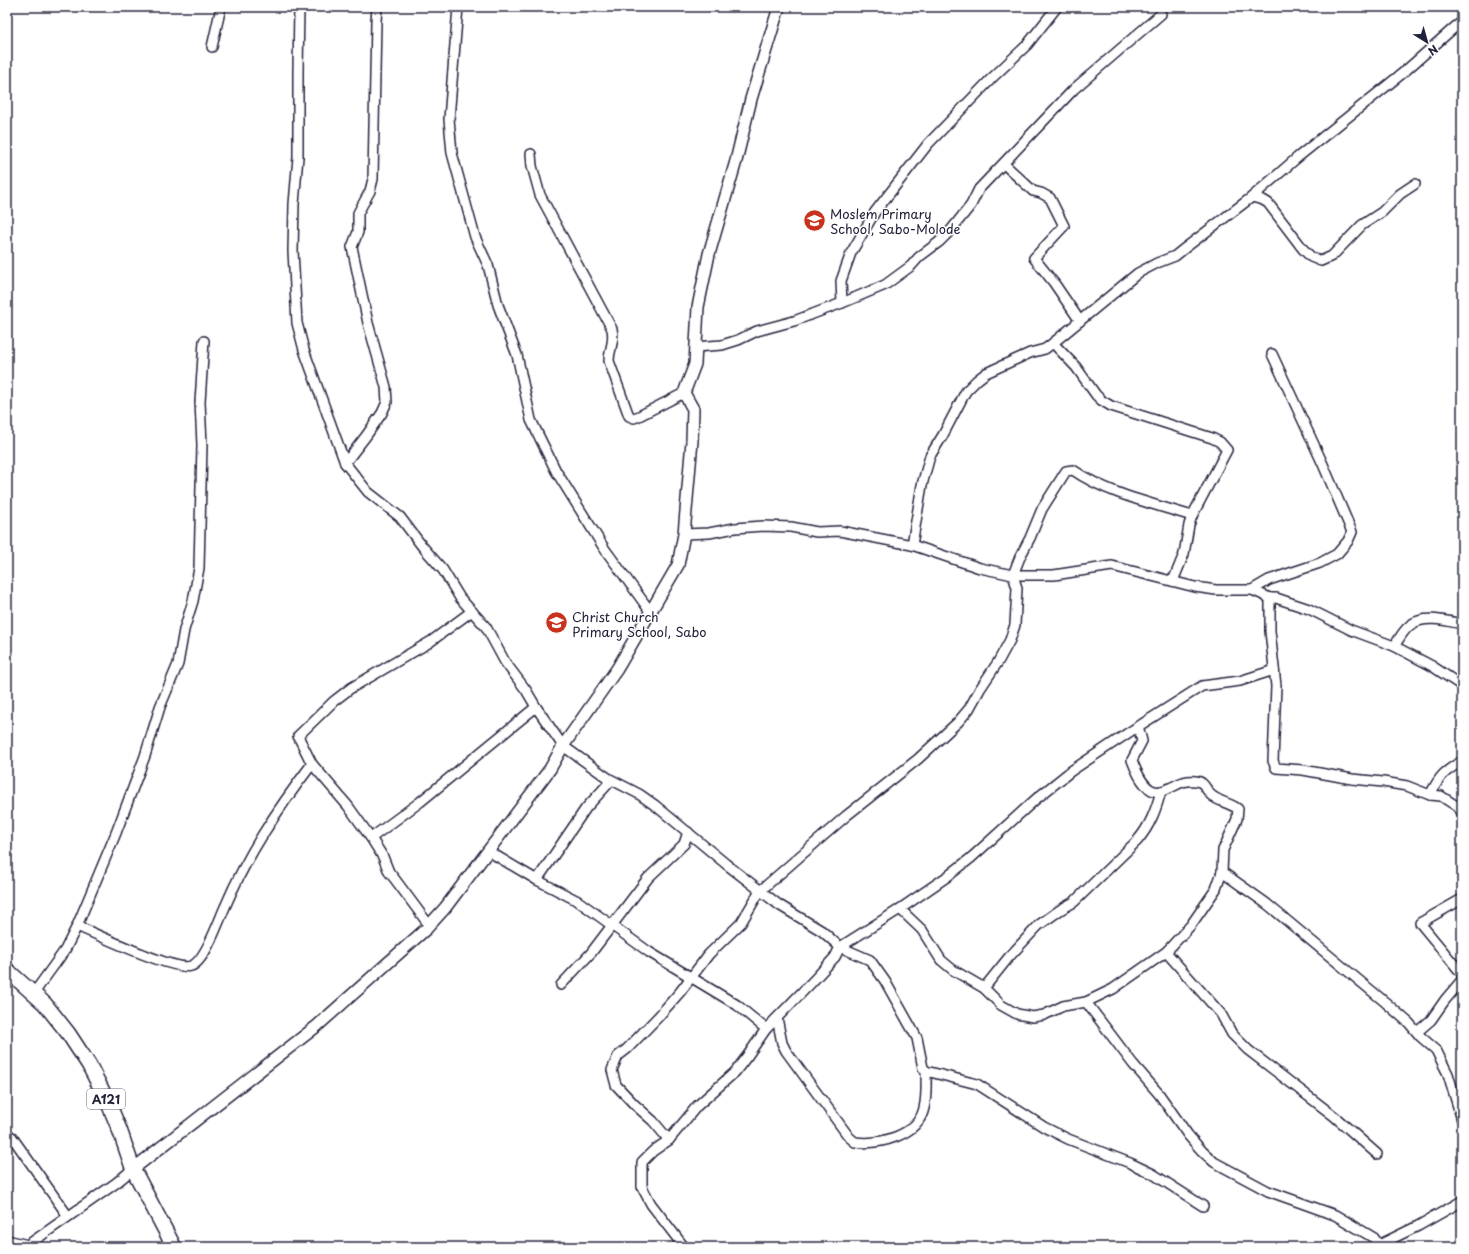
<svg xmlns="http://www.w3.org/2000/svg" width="1469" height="1254" viewBox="0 0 1469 1254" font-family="'Playpen Sans',sans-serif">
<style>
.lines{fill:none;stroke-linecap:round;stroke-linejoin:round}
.minor-casing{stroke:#22223b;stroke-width:12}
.tertiary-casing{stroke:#22223b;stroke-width:14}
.primary-casing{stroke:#22223b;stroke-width:17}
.minor{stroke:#fff;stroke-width:9}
.tertiary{stroke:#fff;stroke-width:11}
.primary{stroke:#fff;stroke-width:14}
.labels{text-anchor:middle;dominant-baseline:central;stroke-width:3;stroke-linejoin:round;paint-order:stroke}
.shield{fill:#fff;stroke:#646476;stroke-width:1}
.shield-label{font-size:12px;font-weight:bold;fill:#22223b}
.poi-label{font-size:13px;fill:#22223b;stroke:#fff;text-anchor:start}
</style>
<rect width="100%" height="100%" fill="#fff"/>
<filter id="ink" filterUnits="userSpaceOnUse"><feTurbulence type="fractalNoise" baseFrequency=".025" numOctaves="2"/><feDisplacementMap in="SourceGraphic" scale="8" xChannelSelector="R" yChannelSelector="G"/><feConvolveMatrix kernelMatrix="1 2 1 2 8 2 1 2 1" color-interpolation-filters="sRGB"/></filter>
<g filter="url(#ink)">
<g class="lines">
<defs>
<g id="minor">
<path d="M299,7L298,72V157L294,204L293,251L297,323L304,350L345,463L368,492L400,517L422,546L443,570L460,598L486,627L505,662L526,690L536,707L563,746L608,778L639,794L656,806L726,864L779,905L822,931L840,947L870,960L885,981L917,1038L923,1068L926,1071L977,1084L1044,1127L1068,1139L1130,1163L1153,1174L1203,1206"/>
<path d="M458,7L449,119L452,153L475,237L488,265L498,305L517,355L531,420L556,471L604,548L650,611"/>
<path d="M212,47L221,7"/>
<path d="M531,154L532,166L540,195L612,329C615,344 609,348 609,361L629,416L634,418L639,416L684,393"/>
<path d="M1004,164L1033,191L1041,193L1050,198L1064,226L1034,258L1054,283L1080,321"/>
<path d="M1252,197L1263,200L1268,203L1303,249L1311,257L1321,261L1332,256L1362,225L1382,212L1400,194L1415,184"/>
<path d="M842,303L841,281L851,253L875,212L928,144L992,78L1027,45L1057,7"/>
<path d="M1053,343L1076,367L1096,395L1101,400L1111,406L1212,438L1220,442L1227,450L1192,516L1189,525L1184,554L1173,581"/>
<path d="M695,347L722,345L738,340L757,331L794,321L842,303L885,285L911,266L919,257L939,242L951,230L971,205L979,189L1074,89L1161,14"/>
<path d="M345,463L366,436L382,413L387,402L386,387L368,323L352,247L358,232V213L370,191L373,179L376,21L377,7"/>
<path d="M684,534L709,533L735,528L763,526L791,527L817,532L840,531L912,545L980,568L1013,575H1054L1112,566L1195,587L1216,590H1252L1270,598H1276L1309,609L1351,630L1394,646L1432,666L1462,686"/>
<path d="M912,545L922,485L930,456L943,435L966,391L977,380L986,373L1030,353L1045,349L1053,343L1138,273L1157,263L1175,256L1185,248L1252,197L1298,157L1404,72L1455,27L1462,22"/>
<path d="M1252,590L1269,580L1320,563L1337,554L1348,541L1352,532L1322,462L1272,354"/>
<path d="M1270,598V631L1276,686L1273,761L1276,768L1303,770L1352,779L1383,782L1407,786L1430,795L1441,796L1458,807L1462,813"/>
<path d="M1394,646C1399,640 1404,628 1412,624C1425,615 1447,621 1462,624"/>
<path d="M1430,795C1440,775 1444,772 1462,761"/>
<path d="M371,838L420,802L536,707"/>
<path d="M488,851L537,880L578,901L649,952L737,1005L766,1029"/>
<path d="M1222,872L1267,904L1385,1002L1409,1023L1421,1037L1436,1050L1448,1074L1462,1120"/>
<path d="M537,880L586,808L608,784V778"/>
<path d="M1462,899L1420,923L1462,974"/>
<path d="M900,909L922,930L941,960L953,970L984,988L1001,1005L1017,1014L1033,1017L1044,1015L1063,1006L1086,1002L1113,989L1166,952L1191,925L1216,889L1222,872L1223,850L1237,819L1238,809C1230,803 1219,802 1211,795C1205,789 1205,782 1196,781C1180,779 1175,788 1161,791C1146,795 1136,771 1132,760L1142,741L1138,726"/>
<path d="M429,925L394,878L389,872L383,857L371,838L348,806L312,764L298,736L334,701L351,688L430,642L472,611"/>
<path d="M77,926C96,934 176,972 191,966C205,962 219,920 225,907C248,853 277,810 312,764"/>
<path d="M1166,952L1221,1014L1232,1034L1248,1050L1334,1116L1377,1154"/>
<path d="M561,985L591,953L648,878L684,844L688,832"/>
<path d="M984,988L1009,957L1039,925L1060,910L1074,902L1137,841C1150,826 1156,810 1161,791"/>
<path d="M34,993L65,950L77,926L116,833L145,756L160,707L178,664L184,630L193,601L199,568L202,445L200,402L204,341"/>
<path d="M1086,1002L1133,1064L1159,1094L1188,1135L1202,1151L1214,1162L1268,1191L1335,1215L1374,1238L1379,1245L1383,1247"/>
<path d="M777,1018L782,1043L786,1051L849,1137L855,1142C879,1145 918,1136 924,1108C927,1097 926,1083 926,1071"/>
<path d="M1417,1032L1431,1020L1445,1000L1462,980"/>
<path d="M7,1134L12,1137L68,1216"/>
<path d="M669,1140L653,1121L634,1104L616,1085L612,1070L618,1056L627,1049L658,1017L680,992L709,954L741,923L760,891L846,816L918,759L958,722L969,709L980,689L998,662L1010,640L1015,625L1017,588L1013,575L1020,557L1030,538L1042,509L1066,471L1073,470C1108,494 1151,503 1192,516"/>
<path d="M7,1240L28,1245"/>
<path d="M1379,1245L1418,1226L1462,1201"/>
<path d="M25,1247L116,1183L133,1169"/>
<path d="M684,1247L651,1204L642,1187V1162L653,1151L669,1140L697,1106L735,1072L748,1055L766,1029L813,981L835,957L840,947L900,909L948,876L971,858L1036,799L1071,771L1131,731L1202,686L1240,681L1274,670"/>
</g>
<path id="tertiary" d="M133,1169L317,1026L426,929L445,908L550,769L563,746L617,669L678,565L684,534L692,441L693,409L684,393L695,364L698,307L709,254L736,161L751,99L779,7"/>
<path id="primary" d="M7,970L45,1004L68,1033L89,1065L108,1102L120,1131L133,1169L174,1247"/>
</defs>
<use href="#minor" class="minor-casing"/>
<use href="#tertiary" class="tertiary-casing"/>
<use href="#primary" class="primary-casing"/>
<use href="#minor" class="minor"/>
<use href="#tertiary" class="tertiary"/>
<use href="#primary" class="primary"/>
</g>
</g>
<defs>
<symbol id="school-disc" viewBox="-11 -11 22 22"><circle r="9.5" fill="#c8321e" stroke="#fff"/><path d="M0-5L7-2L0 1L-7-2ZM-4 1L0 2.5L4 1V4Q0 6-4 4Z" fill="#fff"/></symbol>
</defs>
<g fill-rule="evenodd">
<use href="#school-disc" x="802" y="208" width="25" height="25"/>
<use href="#school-disc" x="544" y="610" width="25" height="25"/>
</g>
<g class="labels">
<rect class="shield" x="87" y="1089" width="38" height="20" rx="3"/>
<g class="shield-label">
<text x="106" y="1099">A121</text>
</g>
<g class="poi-label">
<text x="830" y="213">Moslem Primary<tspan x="830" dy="15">School, Sabo-Molode</tspan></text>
<text x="572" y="616">Christ Church<tspan x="572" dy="15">Primary School, Sabo</tspan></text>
</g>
</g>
<rect width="1469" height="1254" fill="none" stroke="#fff" stroke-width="24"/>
<rect x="12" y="12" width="1445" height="1230" fill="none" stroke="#22223b" stroke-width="1.5" filter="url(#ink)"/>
<g transform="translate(1427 42) rotate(143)" stroke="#ffffff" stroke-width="3" paint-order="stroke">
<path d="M0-3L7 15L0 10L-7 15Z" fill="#22223b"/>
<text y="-6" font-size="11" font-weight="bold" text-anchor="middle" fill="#22223b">N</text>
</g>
</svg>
